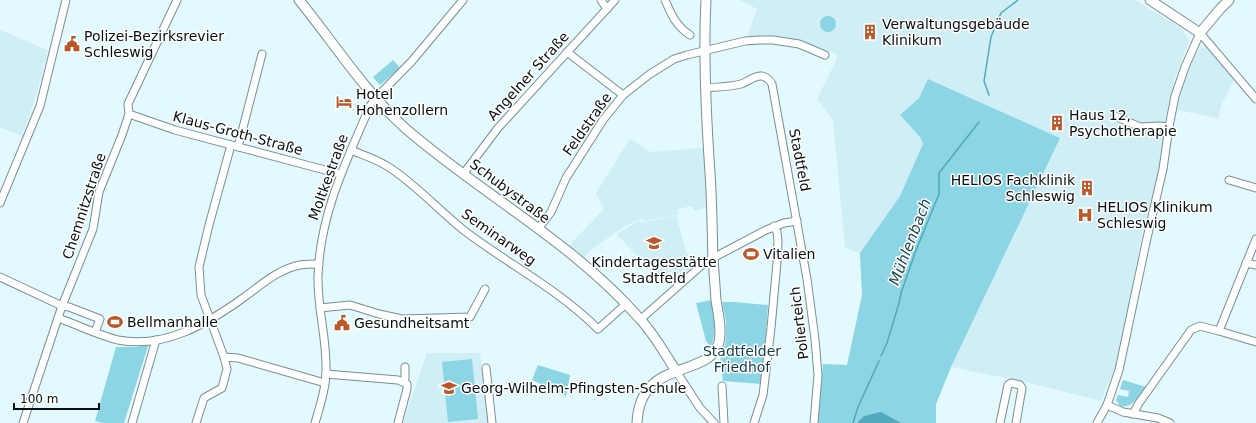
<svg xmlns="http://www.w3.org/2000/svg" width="1256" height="423" viewBox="0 0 1256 423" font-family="'DejaVu Sans',sans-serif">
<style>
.built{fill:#cfeef5}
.green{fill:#8bd5e4}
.water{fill:#51a9bb}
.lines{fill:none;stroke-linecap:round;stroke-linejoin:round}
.stream{stroke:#51a9bb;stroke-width:1.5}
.street-casing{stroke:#798e93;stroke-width:9}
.secondary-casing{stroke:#798e93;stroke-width:11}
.street{stroke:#fff;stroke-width:7}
.secondary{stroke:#fff;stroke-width:9}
.labels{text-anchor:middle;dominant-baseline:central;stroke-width:3;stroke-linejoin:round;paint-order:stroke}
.poi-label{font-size:14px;fill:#070e10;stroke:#fff;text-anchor:start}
.street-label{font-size:14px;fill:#070e10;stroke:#fff}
.park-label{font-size:14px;fill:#123b43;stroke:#fff}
.water-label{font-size:15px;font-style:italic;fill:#1e464e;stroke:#fff}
</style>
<rect width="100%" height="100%" fill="#e2f9fe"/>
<g class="built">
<path d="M740,0H1135L1182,29L1189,41L1175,78L1165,123L1160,167L1142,233L1123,336L1115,367L1101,401L1021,381L951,367L1060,138L928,79L919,98L900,115L920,137L923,144L900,196L860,253L845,248L833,120L817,99L836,61L837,54L801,41L773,36H747L757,9Z"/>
<path d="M0,30L48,50L35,99L22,136L0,127Z"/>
<path d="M1206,47L1234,80L1222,103L1218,118L1177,110L1182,87L1193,58L1200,48Z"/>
<path d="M630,139L650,152L703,148L706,208L694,211L692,206L678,209L679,214L644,221L642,218L622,228L591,250L584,258L568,247L604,209L596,193Z"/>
<path d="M676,215L686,252L697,265L680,281L670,271L659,280L617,234L638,221L641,223Z"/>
<path d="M427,353H480L488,423H403Z"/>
</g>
<g class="green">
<circle cx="828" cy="24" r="8"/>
<path d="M393,60L400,68L380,85L373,77Z"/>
<path d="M928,79L1060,138L951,367L936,404V423H818L823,364L847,365L862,295L860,253L900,196L923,144L920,137L900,115L919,98Z"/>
<path d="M712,300C714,317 717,331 711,347L706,341L696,303Z"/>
<path d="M722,302H734L768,305L762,384L723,381L720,355L725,345L726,335V322Z"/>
<path d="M146,344L148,346L124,423H103L95,421L116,347H136Z"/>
<path d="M472,359L478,419L448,422L442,362Z"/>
<path d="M538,365L570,375L566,396L532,380Z"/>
<path d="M1123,380L1146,387C1139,396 1132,409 1120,406L1116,400L1118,395L1128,397L1129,391L1120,389Z"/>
</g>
<path class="water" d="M881,412L901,423H857L864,416Z"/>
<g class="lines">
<g class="stream">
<path d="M989,95L984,81L991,37L1001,13L1018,0"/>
<path d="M881,356L887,343L899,303L901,293L915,253L939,194V173L979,122"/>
<path d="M853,423L858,407L879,361"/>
</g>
<defs>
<g id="street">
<path d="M601,0L607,9"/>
<path d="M665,0C671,14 676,26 690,35"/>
<path d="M567,52L623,95"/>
<path d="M705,88C717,87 730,87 741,84C748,82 754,75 762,76C766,77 770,80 772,84L807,279L815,339L818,375L814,423"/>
<path d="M129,114L175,130L340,174"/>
<path d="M1115,116L1140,127L1159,126L1169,127"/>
<path d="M231,145L209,225L199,267L201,295L224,357L238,358L325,383"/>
<path d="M238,147L262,54"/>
<path d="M351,150C363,155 376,159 387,166C416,184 439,211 466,232C510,265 559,290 598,329L626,304"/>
<path d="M464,173L498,128L615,0"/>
<path d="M1229,180L1256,188"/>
<path d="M0,203L40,106L66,0"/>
<path d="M538,229L551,212L566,178L603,120L623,95L650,74L674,59L687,55L745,41L760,40H773L799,44L825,55"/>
<path d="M1246,263L1256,265"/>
<path d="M0,277L62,306L69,307L100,319L95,332"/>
<path d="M320,308L350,305L379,314L402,319L470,317L485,289"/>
<path d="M58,318C78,325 98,335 118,340C164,349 207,324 243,298C260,286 278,269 300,265C306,264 313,264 319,264"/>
<path d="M641,319L702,265L713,258L766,230L784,223L797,221"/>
<path d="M1219,331L1256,342"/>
<path d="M486,368L492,423"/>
<path d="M676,371L700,408L714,423"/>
<path d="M326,374L398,380L407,384V389L398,423"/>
<path d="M403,381L405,378V367"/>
<path d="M722,386L724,423"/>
<path d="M1107,405L1123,412L1158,418L1170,423"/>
<path d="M1133,414L1139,403L1191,330L1200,326L1219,331L1256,239"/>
<path d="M23,423L62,306L93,229L99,192L122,135L129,114L128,104L177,0"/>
<path d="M132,423L156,340"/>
<path d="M196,423L204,398L222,388L227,369L224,357"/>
<path d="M315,423C320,406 326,388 326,370C327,338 317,308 318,276C320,214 346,162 370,106L376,98L412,61L463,0"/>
<path d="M754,423L763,395L771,328L777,262L778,241L777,232L774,226"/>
<path d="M1000,423L1008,385L1011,383L1020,385L1022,388L1016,423"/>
<path d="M1097,423L1107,405L1119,370L1147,238L1163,169L1169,127L1175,96L1185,67L1200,33L1256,99"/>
</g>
<g id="secondary">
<path d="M299,0C334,43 364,91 405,128C481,194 573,242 640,319C654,334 665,354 676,371"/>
<path d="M1150,0L1200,33L1220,9L1229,0"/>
<path d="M637,423C640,356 709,380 719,342C722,328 718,314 716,300C715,286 714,272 713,258C712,230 712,201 710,173C706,115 703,58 706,0"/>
</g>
</defs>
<use href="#street" class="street-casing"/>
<use href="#secondary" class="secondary-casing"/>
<use href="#street" class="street"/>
<use href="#secondary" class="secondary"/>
</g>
<defs>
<symbol id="building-bare" viewBox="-9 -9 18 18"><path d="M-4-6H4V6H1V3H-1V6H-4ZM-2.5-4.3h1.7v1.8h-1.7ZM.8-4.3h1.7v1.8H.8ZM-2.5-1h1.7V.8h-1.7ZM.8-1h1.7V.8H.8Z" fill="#bd5728" stroke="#fff" stroke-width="2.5" paint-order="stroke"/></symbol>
<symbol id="civic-bare" viewBox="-9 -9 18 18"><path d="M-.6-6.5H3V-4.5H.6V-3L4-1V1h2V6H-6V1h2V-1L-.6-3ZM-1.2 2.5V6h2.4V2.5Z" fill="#bd5728" stroke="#fff" stroke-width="2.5" paint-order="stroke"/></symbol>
<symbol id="hotel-bare" viewBox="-9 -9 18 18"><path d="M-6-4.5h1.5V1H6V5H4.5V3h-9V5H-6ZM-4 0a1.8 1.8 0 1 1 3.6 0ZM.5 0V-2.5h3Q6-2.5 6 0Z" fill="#bd5728" stroke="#fff" stroke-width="2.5" paint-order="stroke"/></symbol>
<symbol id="hospital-bare" viewBox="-9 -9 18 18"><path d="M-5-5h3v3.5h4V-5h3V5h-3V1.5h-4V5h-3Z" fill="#bd5728" stroke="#fff" stroke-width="2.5" paint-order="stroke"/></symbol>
<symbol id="school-bare" viewBox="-9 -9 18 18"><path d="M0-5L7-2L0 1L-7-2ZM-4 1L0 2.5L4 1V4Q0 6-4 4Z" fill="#bd5728" stroke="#fff" stroke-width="2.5" paint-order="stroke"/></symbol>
<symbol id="stadium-bare" viewBox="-9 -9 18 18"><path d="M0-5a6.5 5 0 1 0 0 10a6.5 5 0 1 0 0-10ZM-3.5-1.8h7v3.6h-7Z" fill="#bd5728" stroke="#fff" stroke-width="2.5" paint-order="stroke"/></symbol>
</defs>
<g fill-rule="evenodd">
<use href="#building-bare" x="859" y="21" width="22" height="22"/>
<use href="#civic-bare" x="61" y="33" width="22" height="22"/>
<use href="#hotel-bare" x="333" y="91" width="22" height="22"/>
<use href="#building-bare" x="1046" y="112" width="22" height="22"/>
<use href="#building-bare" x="1076" y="177" width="22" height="22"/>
<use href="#hospital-bare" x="1074" y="204" width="22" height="22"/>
<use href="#school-bare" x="643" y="232" width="22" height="22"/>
<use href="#stadium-bare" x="740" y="243" width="22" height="22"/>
<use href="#stadium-bare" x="104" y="311" width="22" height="22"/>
<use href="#civic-bare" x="331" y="312" width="22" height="22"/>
<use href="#school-bare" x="438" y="377" width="22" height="22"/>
</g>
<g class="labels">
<g class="poi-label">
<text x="882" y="24">Verwaltungsgebäude<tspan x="882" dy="16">Klinikum</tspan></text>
<text x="84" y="36">Polizei-Bezirksrevier<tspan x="84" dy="16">Schleswig</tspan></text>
<text x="356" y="94">Hotel<tspan x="356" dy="16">Hohenzollern</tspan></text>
<text x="1069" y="115">Haus 12,<tspan x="1069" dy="16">Psychotherapie</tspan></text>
<text x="1075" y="180" text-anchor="end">HELIOS Fachklinik<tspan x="1075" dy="16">Schleswig</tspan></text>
<text x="1097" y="207">HELIOS Klinikum<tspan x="1097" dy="16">Schleswig</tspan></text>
<text x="763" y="254">Vitalien</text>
<text x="654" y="262" text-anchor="middle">Kindertagesstätte<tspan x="654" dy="16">Stadtfeld</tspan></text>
<text x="127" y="322">Bellmanhalle</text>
<text x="354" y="323">Gesundheitsamt</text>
<text x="461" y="388">Georg-Wilhelm-Pfingsten-Schule</text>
</g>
<g class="street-label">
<text transform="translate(528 76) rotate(-48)">Angelner Straße</text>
<text transform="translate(587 124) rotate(-55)">Feldstraße</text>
<text transform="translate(238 133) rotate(15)">Klaus-Groth-Straße</text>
<text transform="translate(800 160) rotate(79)">Stadtfeld</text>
<text transform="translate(328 177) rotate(-70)">Moltkestraße</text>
<text transform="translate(510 191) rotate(37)">Schubystraße</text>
<text transform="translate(84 206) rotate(-72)">Chemnitzstraße</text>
<text transform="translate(499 237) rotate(35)">Seminarweg</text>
<text transform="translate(799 323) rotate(-97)">Polierteich</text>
</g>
<g class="park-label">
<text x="742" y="351">Stadtfelder<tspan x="742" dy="16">Friedhof</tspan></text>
</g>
<g class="water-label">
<text transform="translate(910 242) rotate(-69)">Mühlenbach</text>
</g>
</g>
<path d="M14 403v6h85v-6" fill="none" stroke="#070e10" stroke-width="2"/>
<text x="20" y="403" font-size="12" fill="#070e10" stroke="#ffffff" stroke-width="3" paint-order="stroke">100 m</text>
</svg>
